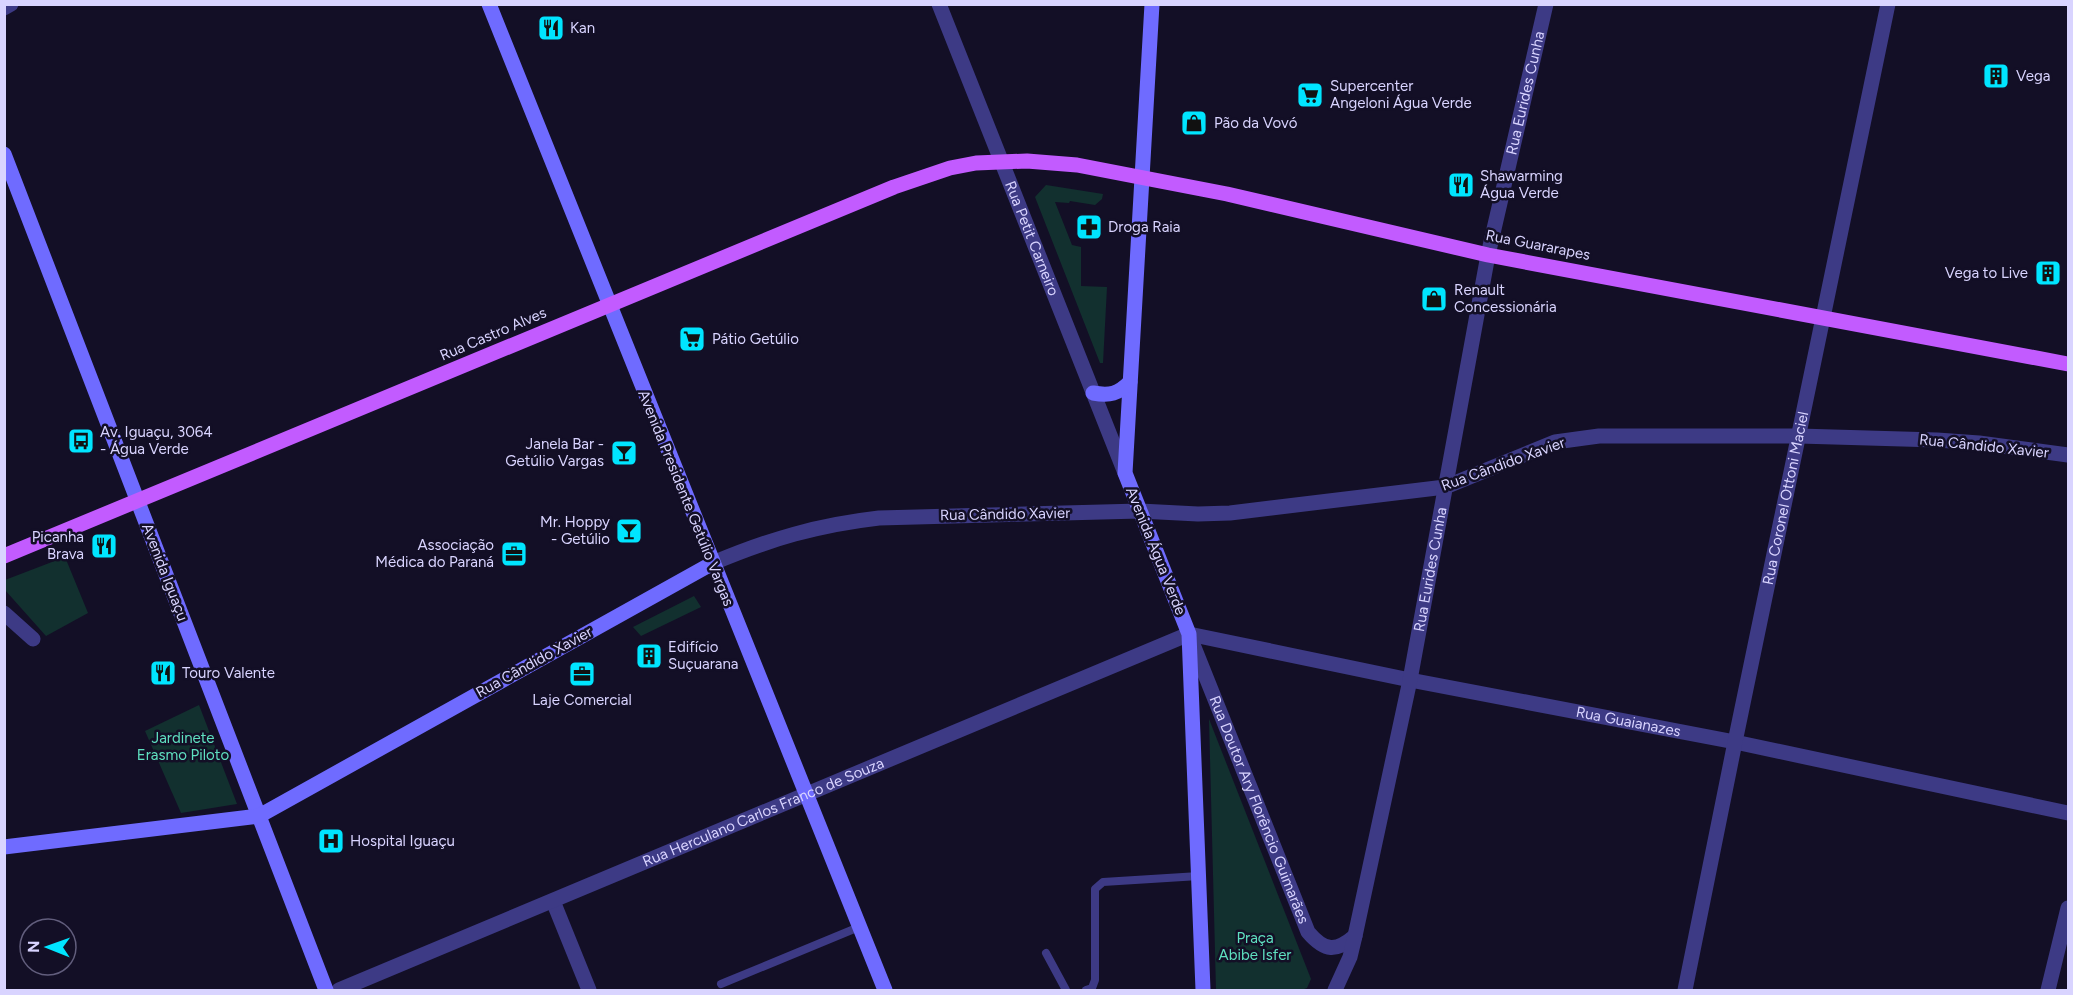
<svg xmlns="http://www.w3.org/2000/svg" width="2073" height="995" viewBox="0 0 2073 995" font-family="Figtree,sans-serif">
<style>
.green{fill:#12302f}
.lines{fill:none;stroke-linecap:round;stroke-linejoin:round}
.lane{stroke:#3d3a85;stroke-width:8}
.street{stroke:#3d3a85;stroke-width:15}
.secondary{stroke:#6f6bff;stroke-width:15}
.primary{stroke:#c25bff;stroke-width:15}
.labels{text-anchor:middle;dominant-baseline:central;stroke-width:5;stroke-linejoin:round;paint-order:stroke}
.poi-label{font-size:15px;fill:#d9d4ff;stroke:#130f26;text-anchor:start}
.street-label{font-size:15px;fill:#d9d4ff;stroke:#130f26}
.park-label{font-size:15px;fill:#5fe0c0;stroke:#130f26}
</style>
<rect width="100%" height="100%" fill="#130f26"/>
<g class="green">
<path d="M1046,185L1103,194L1102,199L1095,205L1070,201L1069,203L1055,202L1072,245L1081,247V286L1107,287L1103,363H1100L1035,197Z"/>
<path d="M65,557L88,613L46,636L5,590V580Z"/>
<path d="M694,596L701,607L641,636L633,627Z"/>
<path d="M199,705L237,804L181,813L145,731Z"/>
<path d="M1209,719L1311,979L1307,988L1301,990H1216Z"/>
</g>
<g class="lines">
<g class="lane">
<path d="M1046,953L1066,990"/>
<path d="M721,984L859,927"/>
<path d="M1086,990L1092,988L1095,980V889L1103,882L1199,876"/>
</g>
<g class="street">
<path id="s1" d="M939,4L1125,473"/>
<path d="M4,8L11,4"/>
<path d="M713,563C770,539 818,525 879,518L1140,511L1198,514L1230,513L1445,487L1555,442L1599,436H1799L1937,440L1979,443L2068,455"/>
<path d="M4,613L33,639"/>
<path id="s2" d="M1189,634L1410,680L1735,742L2068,813"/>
<path id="s3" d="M1190,637L1308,932C1325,952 1336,952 1355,936"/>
<path d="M553,901L589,990"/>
<path id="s4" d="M339,990L1189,634"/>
<path id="s5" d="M1335,990L1350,957L1355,936L1410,680L1488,255L1546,4"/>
<path id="s6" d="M1685,990L1735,742L1888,4"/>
<path d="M2048,990L2068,908"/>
</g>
<g class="secondary">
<path d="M489,4L885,990"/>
<path d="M1152,4L1125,473L1189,634L1203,990"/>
<path d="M4,154L326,990"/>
<path d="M1093,393C1110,396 1118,394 1130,382"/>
<path d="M4,847L259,816L713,563"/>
</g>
<path class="primary" d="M4,556L894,187L950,168L976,163L1027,161L1077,165L1227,194L1488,255L2068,364"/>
</g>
<defs>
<symbol id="restaurant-square" viewBox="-11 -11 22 22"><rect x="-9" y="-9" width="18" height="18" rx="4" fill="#00e5ff" stroke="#130f26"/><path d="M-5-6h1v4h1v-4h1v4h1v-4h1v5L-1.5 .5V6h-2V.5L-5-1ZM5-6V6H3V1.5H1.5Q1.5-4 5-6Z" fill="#111"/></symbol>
<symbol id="building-square" viewBox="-11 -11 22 22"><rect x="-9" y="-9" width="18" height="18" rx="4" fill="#00e5ff" stroke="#130f26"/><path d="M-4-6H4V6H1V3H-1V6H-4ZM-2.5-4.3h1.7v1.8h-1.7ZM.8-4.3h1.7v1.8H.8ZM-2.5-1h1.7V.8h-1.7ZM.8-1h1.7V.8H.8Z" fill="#111"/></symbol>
<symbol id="supermarket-square" viewBox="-11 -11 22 22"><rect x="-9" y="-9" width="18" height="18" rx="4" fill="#00e5ff" stroke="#130f26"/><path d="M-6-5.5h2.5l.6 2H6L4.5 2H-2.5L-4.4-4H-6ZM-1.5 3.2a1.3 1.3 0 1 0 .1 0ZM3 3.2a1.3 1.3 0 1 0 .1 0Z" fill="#111"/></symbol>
<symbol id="shop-square" viewBox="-11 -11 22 22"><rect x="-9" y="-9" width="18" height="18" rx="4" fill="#00e5ff" stroke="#130f26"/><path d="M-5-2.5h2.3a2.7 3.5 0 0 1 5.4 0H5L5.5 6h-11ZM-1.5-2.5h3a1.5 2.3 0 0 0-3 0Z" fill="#111"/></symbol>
<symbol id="pharmacy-square" viewBox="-11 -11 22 22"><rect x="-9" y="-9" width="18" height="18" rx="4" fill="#00e5ff" stroke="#130f26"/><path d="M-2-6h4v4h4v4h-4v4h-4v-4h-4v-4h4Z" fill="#111"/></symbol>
<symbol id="bus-square" viewBox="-11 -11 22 22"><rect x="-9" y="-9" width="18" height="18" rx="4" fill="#00e5ff" stroke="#130f26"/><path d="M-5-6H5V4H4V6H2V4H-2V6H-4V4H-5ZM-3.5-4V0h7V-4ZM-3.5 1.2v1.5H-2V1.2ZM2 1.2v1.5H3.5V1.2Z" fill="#111"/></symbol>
<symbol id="bar-square" viewBox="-11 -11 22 22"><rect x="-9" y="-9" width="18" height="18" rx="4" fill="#00e5ff" stroke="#130f26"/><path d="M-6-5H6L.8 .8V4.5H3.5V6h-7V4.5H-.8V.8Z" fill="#111"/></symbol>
<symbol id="office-square" viewBox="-11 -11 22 22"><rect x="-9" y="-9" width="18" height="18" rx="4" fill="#00e5ff" stroke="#130f26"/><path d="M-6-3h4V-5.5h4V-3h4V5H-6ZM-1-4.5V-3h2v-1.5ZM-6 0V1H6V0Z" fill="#111"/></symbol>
<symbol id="hospital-square" viewBox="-11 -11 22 22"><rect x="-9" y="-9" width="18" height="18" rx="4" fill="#00e5ff" stroke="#130f26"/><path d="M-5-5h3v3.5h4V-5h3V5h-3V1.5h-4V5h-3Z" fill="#111"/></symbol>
</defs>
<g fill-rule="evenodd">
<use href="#restaurant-square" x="536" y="13" width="30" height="30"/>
<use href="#building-square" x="1981" y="61" width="30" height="30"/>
<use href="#supermarket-square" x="1295" y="80" width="30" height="30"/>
<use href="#shop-square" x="1179" y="108" width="30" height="30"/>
<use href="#restaurant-square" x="1446" y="170" width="30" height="30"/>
<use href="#pharmacy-square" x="1074" y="212" width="30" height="30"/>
<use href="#building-square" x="2033" y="258" width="30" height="30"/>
<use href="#shop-square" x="1419" y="284" width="30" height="30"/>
<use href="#supermarket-square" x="677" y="324" width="30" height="30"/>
<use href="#bus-square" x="66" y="426" width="30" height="30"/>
<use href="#bar-square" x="609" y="438" width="30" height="30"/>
<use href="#bar-square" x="614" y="516" width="30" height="30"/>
<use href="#restaurant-square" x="89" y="531" width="30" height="30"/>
<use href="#office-square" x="499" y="539" width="30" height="30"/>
<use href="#building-square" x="634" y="641" width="30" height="30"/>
<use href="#restaurant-square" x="148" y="658" width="30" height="30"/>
<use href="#office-square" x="567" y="659" width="30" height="30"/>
<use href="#hospital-square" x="316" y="826" width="30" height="30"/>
</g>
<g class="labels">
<g class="poi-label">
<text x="570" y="28">Kan</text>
<text x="2016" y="76">Vega</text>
<text x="1330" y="86">Supercenter<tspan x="1330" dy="17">Angeloni Água Verde</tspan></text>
<text x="1214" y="123">Pão da Vovó</text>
<text x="1480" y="176">Shawarming<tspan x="1480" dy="17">Água Verde</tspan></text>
<text x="1108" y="227">Droga Raia</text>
<text x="2028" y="273" text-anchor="end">Vega to Live</text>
<text x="1454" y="290">Renault<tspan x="1454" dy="17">Concessionária</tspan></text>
<text x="712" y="339">Pátio Getúlio</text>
<text x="100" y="432">Av. Iguaçu, 3064<tspan x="100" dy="17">- Água Verde</tspan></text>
<text x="604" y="444" text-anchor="end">Janela Bar -<tspan x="604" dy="17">Getúlio Vargas</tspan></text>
<text x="610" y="522" text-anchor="end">Mr. Hoppy<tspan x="610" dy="17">- Getúlio</tspan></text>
<text x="84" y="537" text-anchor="end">Picanha<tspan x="84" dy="17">Brava</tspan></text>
<text x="494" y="545" text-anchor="end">Associação<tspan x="494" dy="17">Médica do Paraná</tspan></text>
<text x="668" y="647">Edifício<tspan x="668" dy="17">Suçuarana</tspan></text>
<text x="182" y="673">Touro Valente</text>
<text x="582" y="700" text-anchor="middle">Laje Comercial</text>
<text x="350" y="841">Hospital Iguaçu</text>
</g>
<g class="street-label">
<text stroke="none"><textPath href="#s5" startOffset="918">Rua Eurides Cunha</textPath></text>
<text stroke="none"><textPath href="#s1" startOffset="252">Rua Petit Carneiro</textPath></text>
<text transform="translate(1538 245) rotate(11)">Rua Guararapes</text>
<text transform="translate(493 334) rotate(-23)">Rua Castro Alves</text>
<text transform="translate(1984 446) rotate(6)">Rua Cândido Xavier</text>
<text transform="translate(1503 464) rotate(-20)">Rua Cândido Xavier</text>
<text stroke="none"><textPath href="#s6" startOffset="502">Rua Coronel Ottoni Maciel</textPath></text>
<text transform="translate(686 498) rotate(68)">Avenida Presidente Getúlio Vargas</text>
<text transform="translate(1005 514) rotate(-1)">Rua Cândido Xavier</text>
<text transform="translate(1156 551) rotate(68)">Avenida Água Verde</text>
<text stroke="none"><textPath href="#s5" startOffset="432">Rua Eurides Cunha</textPath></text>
<text transform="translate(165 572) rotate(69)">Avenida Iguaçu</text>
<text transform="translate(534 662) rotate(-29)">Rua Cândido Xavier</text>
<text stroke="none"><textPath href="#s2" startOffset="448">Rua Guaianazes</textPath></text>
<text stroke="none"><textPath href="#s3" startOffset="186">Rua Doutor Ary Florêncio Guimarães</textPath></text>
<text stroke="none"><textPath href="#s4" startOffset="460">Rua Herculano Carlos Franco de Souza</textPath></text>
</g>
<g class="park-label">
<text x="183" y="738">Jardinete<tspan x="183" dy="17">Erasmo Piloto</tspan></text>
<text x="1255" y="938">Praça<tspan x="1255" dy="17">Abibe Isfer</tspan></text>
</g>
</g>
<rect width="2073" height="995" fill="none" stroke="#d9d4ff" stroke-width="12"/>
<g transform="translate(48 947) rotate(271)"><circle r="28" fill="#130f26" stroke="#625e7d" stroke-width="1.5"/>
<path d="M0-4.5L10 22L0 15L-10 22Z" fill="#00e5ff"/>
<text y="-9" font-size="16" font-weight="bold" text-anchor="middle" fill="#d9d4ff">N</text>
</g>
</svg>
